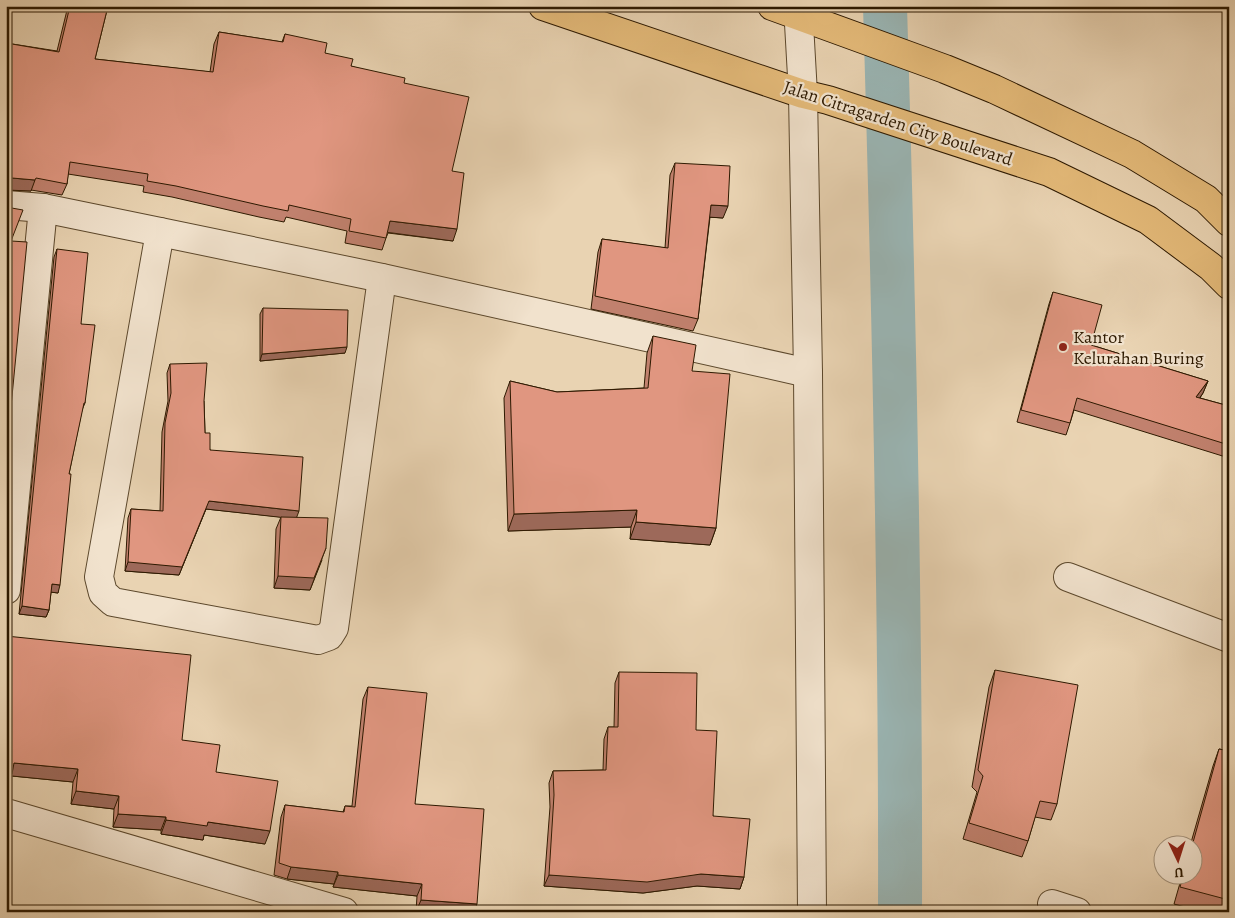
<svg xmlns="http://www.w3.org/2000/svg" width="1235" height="918" viewBox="0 0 1235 918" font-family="Alegreya,serif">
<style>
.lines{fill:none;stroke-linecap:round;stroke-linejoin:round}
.canal{stroke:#9ab6b5;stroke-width:44}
.minor-casing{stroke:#5c482c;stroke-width:30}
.major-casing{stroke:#2d1900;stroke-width:30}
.minor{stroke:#f1e2cd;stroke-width:28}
.major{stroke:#e4ba79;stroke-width:28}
.wall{fill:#c1816e;stroke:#2d1900}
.shaded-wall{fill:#9d695a;stroke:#2d1900}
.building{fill:#e09680;stroke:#2d1900}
.poi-dot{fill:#8f2418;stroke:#f1e2cd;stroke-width:2}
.labels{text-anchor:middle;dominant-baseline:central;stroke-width:4.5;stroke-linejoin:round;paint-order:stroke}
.street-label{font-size:18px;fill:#2d1900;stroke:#f1e2cd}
.poi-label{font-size:18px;fill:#2d1900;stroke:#f1e2cd;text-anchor:start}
</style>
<rect width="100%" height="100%" fill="#e9d3b2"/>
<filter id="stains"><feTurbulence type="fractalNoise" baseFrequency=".004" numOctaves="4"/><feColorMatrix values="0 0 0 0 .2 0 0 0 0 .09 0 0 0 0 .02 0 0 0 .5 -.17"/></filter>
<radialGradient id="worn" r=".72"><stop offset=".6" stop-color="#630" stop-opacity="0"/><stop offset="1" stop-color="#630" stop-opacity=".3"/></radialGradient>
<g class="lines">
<path class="canal" d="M885,6C894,308 901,610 900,912"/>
<defs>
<g id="minor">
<path d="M798,6L803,94L808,373L812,912"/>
<path d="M6,205L43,208L160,232L382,278L808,373"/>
<path d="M160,232L99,577L103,593L113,602L318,640L329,636L334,628L382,278"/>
<path d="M1068,577L1229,638"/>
<path d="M6,590L43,208"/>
<path d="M6,813L344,912"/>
<path d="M1052,904L1077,912"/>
</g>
<g id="major">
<path d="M543,6L803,94L828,100L1049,172L1148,220L1211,267L1229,285"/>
<path d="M772,6L945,69L994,89L1132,154L1206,199L1229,222"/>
</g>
</defs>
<use href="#minor" class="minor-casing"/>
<use href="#major" class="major-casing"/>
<use href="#minor" class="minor"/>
<use href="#major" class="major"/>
</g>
<g class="wall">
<path d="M68,6H108L95,59L210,72L214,44L219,32L282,42L285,34L351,66L404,83L452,171L453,241L388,233L386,238L382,250L345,243L347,231L286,217L284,222L259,217L172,197L143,192L144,186L68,174L67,184L62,195L31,190V191L6,190V43L57,51Z"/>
<path d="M675,163L723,218L710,217L698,319L693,331L591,309L598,252L602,239L665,248L670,175Z"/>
<path d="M57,249L81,324L85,403L82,410L69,474L58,593L51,592L49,610L46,617L19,614L54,257Z"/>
<path d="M1053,292L1091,345L1208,381L1203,393L1200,398L1229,406V458L1074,410L1070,423L1066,435L1017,422L1049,304Z"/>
<path d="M263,308L345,353L260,361V314Z"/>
<path d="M653,336L692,371L716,528L710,545L630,539L631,527L508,531L504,398L510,381L557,392L644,388L647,353Z"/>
<path d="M170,364L204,401L205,433L210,450L297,517L322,560L310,590L274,588L276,529L281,517L206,509L179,575L125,571L128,518L131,509L160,511L162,432L168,401L167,373Z"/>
<path d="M6,636L182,740L216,772L265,844L204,835L203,840L161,834V830L113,827L114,809L71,804L73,782L12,776L8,787H6Z"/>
<path d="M995,670L1057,804L1051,820L1035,817L1028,841L1022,857L963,839L977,792L972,787L989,687Z"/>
<path d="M619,672L696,730L713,816L744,877L740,889L697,886L643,893L544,886L550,807L549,783L553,771L603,770L604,739L608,727H614L615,683Z"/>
<path d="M368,687L415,804L474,912H416L417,896L333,887L334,884L287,879L274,875L281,817L285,805L343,812L345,806H352L363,699Z"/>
<path d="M1219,749L1229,751V912H1203L1174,904L1182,876H1192V846H1190L1213,766Z"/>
</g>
<g class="shaded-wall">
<path d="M12,178L35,180L31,191L6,190V179Z"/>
<path d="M711,205L728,206L723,218L707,217Z"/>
<path d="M390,221L457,229L453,241L385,232Z"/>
<path d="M347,347L345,353L260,361L262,354Z"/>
<path d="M1208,381L1203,393L1192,409L1196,397Z"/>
<path d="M209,501L299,511L296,519L206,509L179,575L125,571L128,562Z"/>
<path d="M637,510L631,527L508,531L514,514Z"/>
<path d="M636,522L716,528L710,545L630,539Z"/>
<path d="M326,548L310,590L274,588L278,576Z"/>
<path d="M52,584L60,585L58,593L50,592Z"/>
<path d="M22,606L49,610L46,617L19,614Z"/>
<path d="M14,763L78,769L73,782L12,776L8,787H6V773Z"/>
<path d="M76,791L119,796L114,809L71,804Z"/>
<path d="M118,814L166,817L161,830L113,827Z"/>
<path d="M166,820L208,822L270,831L265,844L204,835L203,840L161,834Z"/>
<path d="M291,867L338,872L334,884L287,879Z"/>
<path d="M701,874L744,877L740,889L697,886L643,893L544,886L549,875Z"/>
<path d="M338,875L422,884L417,896L333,887Z"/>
<path d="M421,900L477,904L474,912H416Z"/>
</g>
<g class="building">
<path d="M70,6H108L95,59L213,72L219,32L283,42L285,34L327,43L325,53L353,59L351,66L405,78L404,83L469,97L452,171L464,173L457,229L390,221L386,238L349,231L351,219L289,205L288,211L263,206L176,186L147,181L148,174L70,162L67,184L36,178L35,180L12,178L6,179V43L59,52Z"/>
<path d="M675,163L730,166L728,206L711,205L698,319L595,296L602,239L668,248Z"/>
<path d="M6,207L23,210L11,241L27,242L6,458Z"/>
<path d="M57,249L88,253L81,324L95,325L85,403H84L69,474H71L60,585L52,584L49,610L22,606Z"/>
<path d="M1053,292L1102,305L1091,345L1208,381L1196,397L1229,406V445L1077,398L1070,423L1021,410Z"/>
<path d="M263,308L348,310L347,347L262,354Z"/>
<path d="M653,336L696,345L692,371L730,374L716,528L636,522L637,510L514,514L510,381L557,392L648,388Z"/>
<path d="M207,363L204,401L205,433H210V450L303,457L299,511L209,501L182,567L128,562L131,509L163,511L165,423L171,393L170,364Z"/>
<path d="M281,517L328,518L326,548L314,578L278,576Z"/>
<path d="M6,636L191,655L182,740L220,745L216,772L278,781L270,831L208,822L207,826L166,820V817L118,814L119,796L76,791L78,769L14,763L12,774L6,773Z"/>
<path d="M995,670L1078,685L1057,804L1040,801L1028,841L969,823L983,776L978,770Z"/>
<path d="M619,672L697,673L696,730L717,731L713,816L750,819L744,877L701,874L647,882L549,875L554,795L553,771L606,770L608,727H618Z"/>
<path d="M368,687L427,693L415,804L484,809L477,904L421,900L422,884L338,875V872L291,867L279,863L285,805L344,812L345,806L355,807Z"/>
<path d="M1219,749L1229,751V900L1180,887L1183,876H1192V846Z"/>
<path d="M6,903L11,904L9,912H6Z"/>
</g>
<circle class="poi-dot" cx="1063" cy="347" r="5"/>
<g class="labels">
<g class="street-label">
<text transform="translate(898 123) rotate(18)">Jalan Citragarden City Boulevard</text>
</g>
<g class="poi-label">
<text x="1073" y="337">Kantor<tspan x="1073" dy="21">Kelurahan Buring</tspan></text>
</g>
</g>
<rect width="1235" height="918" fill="none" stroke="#e9d3b2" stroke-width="25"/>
<rect x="8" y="8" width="1220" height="903" fill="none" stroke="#2d1900" stroke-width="2.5"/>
<rect x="12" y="12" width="1210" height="893" fill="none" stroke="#2d1900"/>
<g transform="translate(1178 860) rotate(176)"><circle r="24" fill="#f1e2cd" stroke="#a3927b"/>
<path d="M0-4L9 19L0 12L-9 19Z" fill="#8f2418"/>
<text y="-8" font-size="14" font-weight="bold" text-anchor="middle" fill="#2d1900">U</text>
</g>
<rect width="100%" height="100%" filter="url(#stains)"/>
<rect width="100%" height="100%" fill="url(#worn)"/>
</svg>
